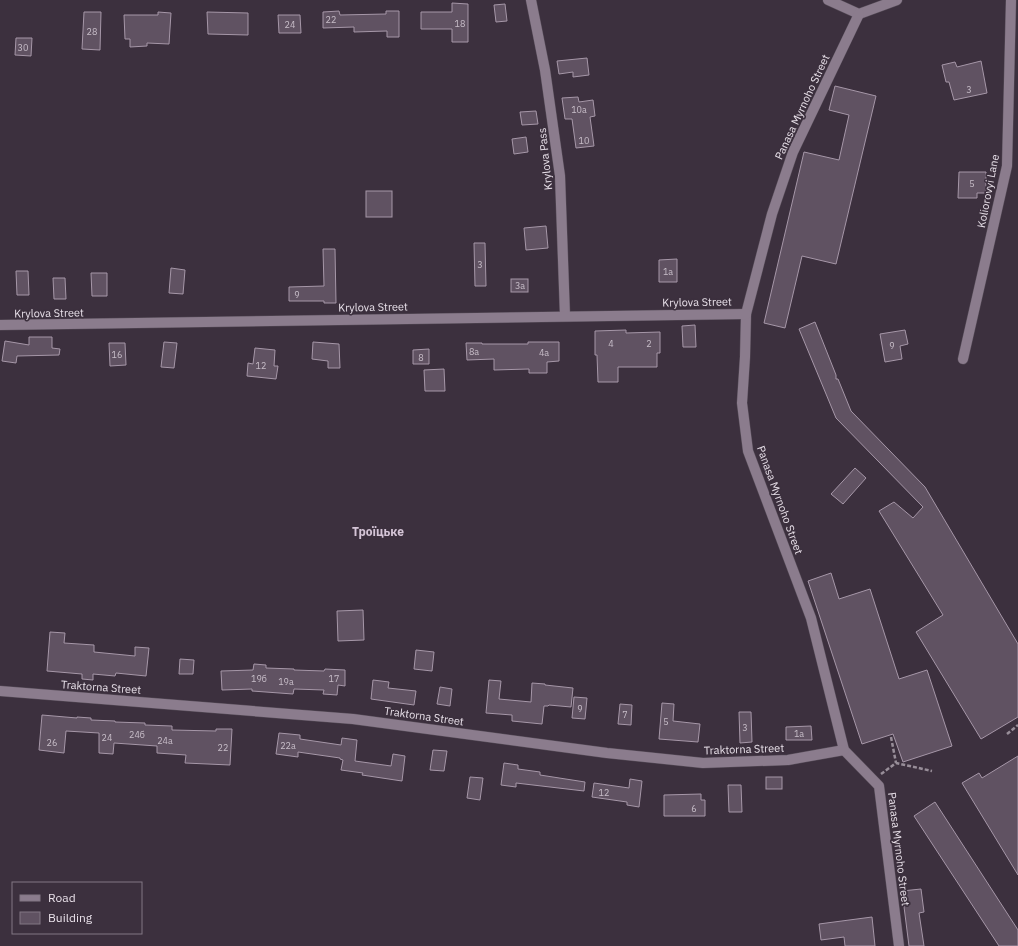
<svg xmlns="http://www.w3.org/2000/svg" width="1018" height="946" viewBox="0 0 1018 946" font-family="'IBM Plex Sans',sans-serif">
<style>
.building{fill:#605262;stroke:#a697a8}
.lines{fill:none;stroke-linecap:round;stroke-linejoin:round}
.minor-casing{stroke:#564c58;stroke-width:11}
.path{stroke:#988e99;stroke-width:2.5;stroke-dasharray:4 2;stroke-linecap:butt}
.minor{stroke:#8b7c8d;stroke-width:10}
.labels{text-anchor:middle;dominant-baseline:central;stroke-width:3.5;stroke-linejoin:round;paint-order:stroke}
.number-label{font-size:9px;fill:#c7bdc8}
.street-label{font-size:11px;fill:#e9e1ea;stroke:#3c303e}
.neighbourhood-label{font-size:12px;font-weight:bold;fill:#d4c4d6;stroke:#3c303e}
</style>
<rect width="100%" height="100%" fill="#3c303e"/>
<g class="building">
<path d="M452,3L468,4V42H452V29H421V12H452Z"/>
<path d="M505,4L507,21L496,22L494,5Z"/>
<path d="M339,11L340,15L386,14V11H399V37H387V31L354,32V27L323,28V12Z"/>
<path d="M84,12H101L100,50L82,49Z"/>
<path d="M158,12L171,13L169,44L147,43V46L130,47V39H125L124,15H158Z"/>
<path d="M207,12L248,13V35L208,34Z"/>
<path d="M278,15H300L301,33H279Z"/>
<path d="M16,38H32L31,56L15,55Z"/>
<path d="M587,58L589,75L573,77V72L559,74L557,61Z"/>
<path d="M981,61L987,93L954,100L949,82H946L942,65L955,62L957,67Z"/>
<path d="M835,86L876,96L836,264L802,256L785,328L764,323L804,152L839,160L849,115L829,110Z"/>
<path d="M578,97L579,102L593,100L595,116L590,117L594,146L576,148L572,119H565L562,98Z"/>
<path d="M536,111L538,124L522,125L520,112Z"/>
<path d="M526,137L528,152L514,154L512,139Z"/>
<path d="M959,172H986V193H977V198H958Z"/>
<rect x="366" y="191" width="26" height="26"/>
<path d="M546,226L548,248L526,250L524,228Z"/>
<path d="M474,243H485L486,286H475Z"/>
<path d="M323,249H335L336,303H324V301H289V287L324,286Z"/>
<path d="M677,259V282H659V260Z"/>
<path d="M171,268L185,270L183,294L169,293Z"/>
<path d="M16,271H28L29,295H17Z"/>
<path d="M91,273H107V296H92Z"/>
<path d="M53,278H65L66,299H54Z"/>
<rect x="511" y="279" width="17" height="13"/>
<path d="M815,322L836,375V379H838L851,411L925,487L1018,644V717L981,739L916,632L943,615L879,511L894,502L913,518L923,507L836,418L799,329Z"/>
<path d="M695,325L696,347H683L682,326Z"/>
<path d="M626,330V333L660,332V353H657V367H618V382H598L597,355H595V331Z"/>
<path d="M905,330L908,344L900,346L902,359L885,362L880,334Z"/>
<path d="M29,337H52V348L60,349L59,355L17,356L16,363L2,361L5,341L29,345Z"/>
<path d="M164,342L177,343L174,368L161,367Z"/>
<path d="M313,342L339,344L340,368H328V361L312,359Z"/>
<path d="M528,342H559V361L547,362V373H529V369L494,370V359L467,360L466,343H482V344H528Z"/>
<path d="M109,343H125L126,365L110,366Z"/>
<path d="M255,348L275,350L274,366H278L276,379L247,376L248,363L253,364Z"/>
<path d="M429,349V364H413V350Z"/>
<path d="M444,369L445,391H425L424,370Z"/>
<path d="M855,468L866,478L843,504L831,494Z"/>
<path d="M831,573L839,599L870,589L899,679L927,670L952,746L903,762L893,734L862,744L808,581Z"/>
<path d="M363,610L364,640L338,641L337,611Z"/>
<path d="M50,632L65,633L64,643L94,645V652L135,656V647L149,648L146,676L116,673L115,676L93,674V680L82,679V674L47,671Z"/>
<path d="M416,650L434,652L432,671L414,669Z"/>
<path d="M180,659L194,660L193,674H179Z"/>
<path d="M254,664L266,665V668L294,669V670L324,671L325,669L345,670V686L338,685L337,695L323,694L324,690L294,689L293,694L252,691V689L222,690L221,671L253,670Z"/>
<path d="M373,680L389,682L388,688L416,691L414,705L371,699Z"/>
<path d="M489,680L501,681L499,699L531,702L532,683L545,684V685L573,688L571,707L549,705L548,706H544L542,724L512,721V715L486,713Z"/>
<path d="M440,687L452,689L450,706L437,704Z"/>
<path d="M574,697L587,698L585,719L572,718Z"/>
<path d="M662,703L674,704L673,721L700,724L698,742L659,739Z"/>
<path d="M620,704L632,705L631,725L618,724Z"/>
<path d="M739,712H751L752,742L740,743Z"/>
<path d="M42,715L77,718V717L91,718V720L115,721V722L145,723V725L172,726V730L216,731V729H232L230,765L185,763L186,755L157,753V746L114,743L113,754L99,753V733L66,731L64,753L39,750Z"/>
<path d="M811,726L812,740H786V727Z"/>
<path d="M279,733L300,735V739L341,745L342,738L357,740L355,761L391,766L393,754L405,756L402,781L362,775L363,773L341,770L343,760L340,759V758L298,752V757L276,754Z"/>
<path d="M433,750L447,751L444,771L430,770Z"/>
<path d="M1018,756V875L962,783L979,773L982,778Z"/>
<path d="M504,763L518,765V769L540,772V775L585,782L584,791L516,783V787L501,785Z"/>
<path d="M470,777L483,778L480,800L467,798Z"/>
<rect x="766" y="777" width="16" height="12"/>
<path d="M630,779L642,781L639,807L627,805V802L592,797L594,783L629,788Z"/>
<path d="M728,785H741L742,812H729Z"/>
<path d="M701,794V800H705V816H664V795Z"/>
<path d="M935,802L1018,930V946H999L914,816Z"/>
<path d="M921,889L924,912L919,913L924,946H909L902,891Z"/>
<path d="M872,917L875,946H845L844,937L821,940L819,924Z"/>
</g>
<g class="lines">
<defs>
<g id="minor">
<path d="M531,0L545,70L560,176L565,316"/>
<path d="M828,0L859,14L897,0"/>
<path d="M859,14L793,152L772,214L746,314L745,357L742,403L748,451L811,618L844,750L879,786L899,946"/>
<path d="M0,325L746,314"/>
<path d="M963,359L1007,166L1011,0"/>
<path d="M0,691L353,719L607,753L703,763L788,760L844,750"/>
</g>
</defs>
<use href="#minor" class="minor-casing"/>
<g class="path">
<path d="M1007,734L1018,725"/>
<path d="M891,737L896,763"/>
<path d="M881,774L896,763L932,771"/>
</g>
<use href="#minor" class="minor"/>
</g>
<g class="labels">
<g class="number-label">
<text x="331" y="19">22</text>
<text x="460" y="23">18</text>
<text x="290" y="24">24</text>
<text x="92" y="31">28</text>
<text x="23" y="47">30</text>
<text x="969" y="89">3</text>
<text x="579" y="109">10а</text>
<text x="584" y="140">10</text>
<text x="972" y="183">5</text>
<text x="480" y="264">3</text>
<text x="668" y="271">1а</text>
<text x="520" y="285">3а</text>
<text x="297" y="294">9</text>
<text x="611" y="343">4</text>
<text x="649" y="343">2</text>
<text x="892" y="345">9</text>
<text x="474" y="351">8а</text>
<text x="544" y="352">4а</text>
<text x="117" y="354">16</text>
<text x="421" y="357">8</text>
<text x="261" y="365">12</text>
<text x="259" y="678">19б</text>
<text x="334" y="678">17</text>
<text x="286" y="681">19а</text>
<text x="580" y="708">9</text>
<text x="625" y="714">7</text>
<text x="666" y="721">5</text>
<text x="745" y="727">3</text>
<text x="799" y="733">1а</text>
<text x="137" y="734">24б</text>
<text x="107" y="737">24</text>
<text x="165" y="740">24а</text>
<text x="52" y="742">26</text>
<text x="288" y="745">22а</text>
<text x="223" y="747">22</text>
<text x="604" y="792">12</text>
<text x="694" y="808">6</text>
</g>
<g class="street-label">
<text transform="translate(802 107) rotate(-65)">Panasa Myrnoho Street</text>
<text transform="translate(545 159) rotate(-96)">Krylova Pass</text>
<text transform="translate(988 191) rotate(-79)">Koliorovyi Lane</text>
<text transform="translate(697 302) rotate(-1)">Krylova Street</text>
<text transform="translate(373 307) rotate(-1)">Krylova Street</text>
<text transform="translate(49 313) rotate(-1)">Krylova Street</text>
<text transform="translate(780 500) rotate(70)">Panasa Myrnoho Street</text>
<text transform="translate(101 687) rotate(4)">Traktorna Street</text>
<text transform="translate(424 716) rotate(8)">Traktorna Street</text>
<text transform="translate(744 749) rotate(-2)">Traktorna Street</text>
<text transform="translate(899 849) rotate(83)">Panasa Myrnoho Street</text>
</g>
<g class="neighbourhood-label">
<text x="378" y="531">Троїцьке</text>
</g>
</g>
<rect x="12" y="882" width="130" height="52" fill="#3c303e" stroke="#817783"/>
<rect x="20" y="895" width="20" height="6" fill="#8b7c8d" stroke="#817783"/>
<text x="48" y="902" font-size="12" fill="#e9e1ea">Road</text>
<rect x="20" y="912" width="20" height="12" fill="#605262" stroke="#817783"/>
<text x="48" y="922" font-size="12" fill="#e9e1ea">Building</text>
</svg>
